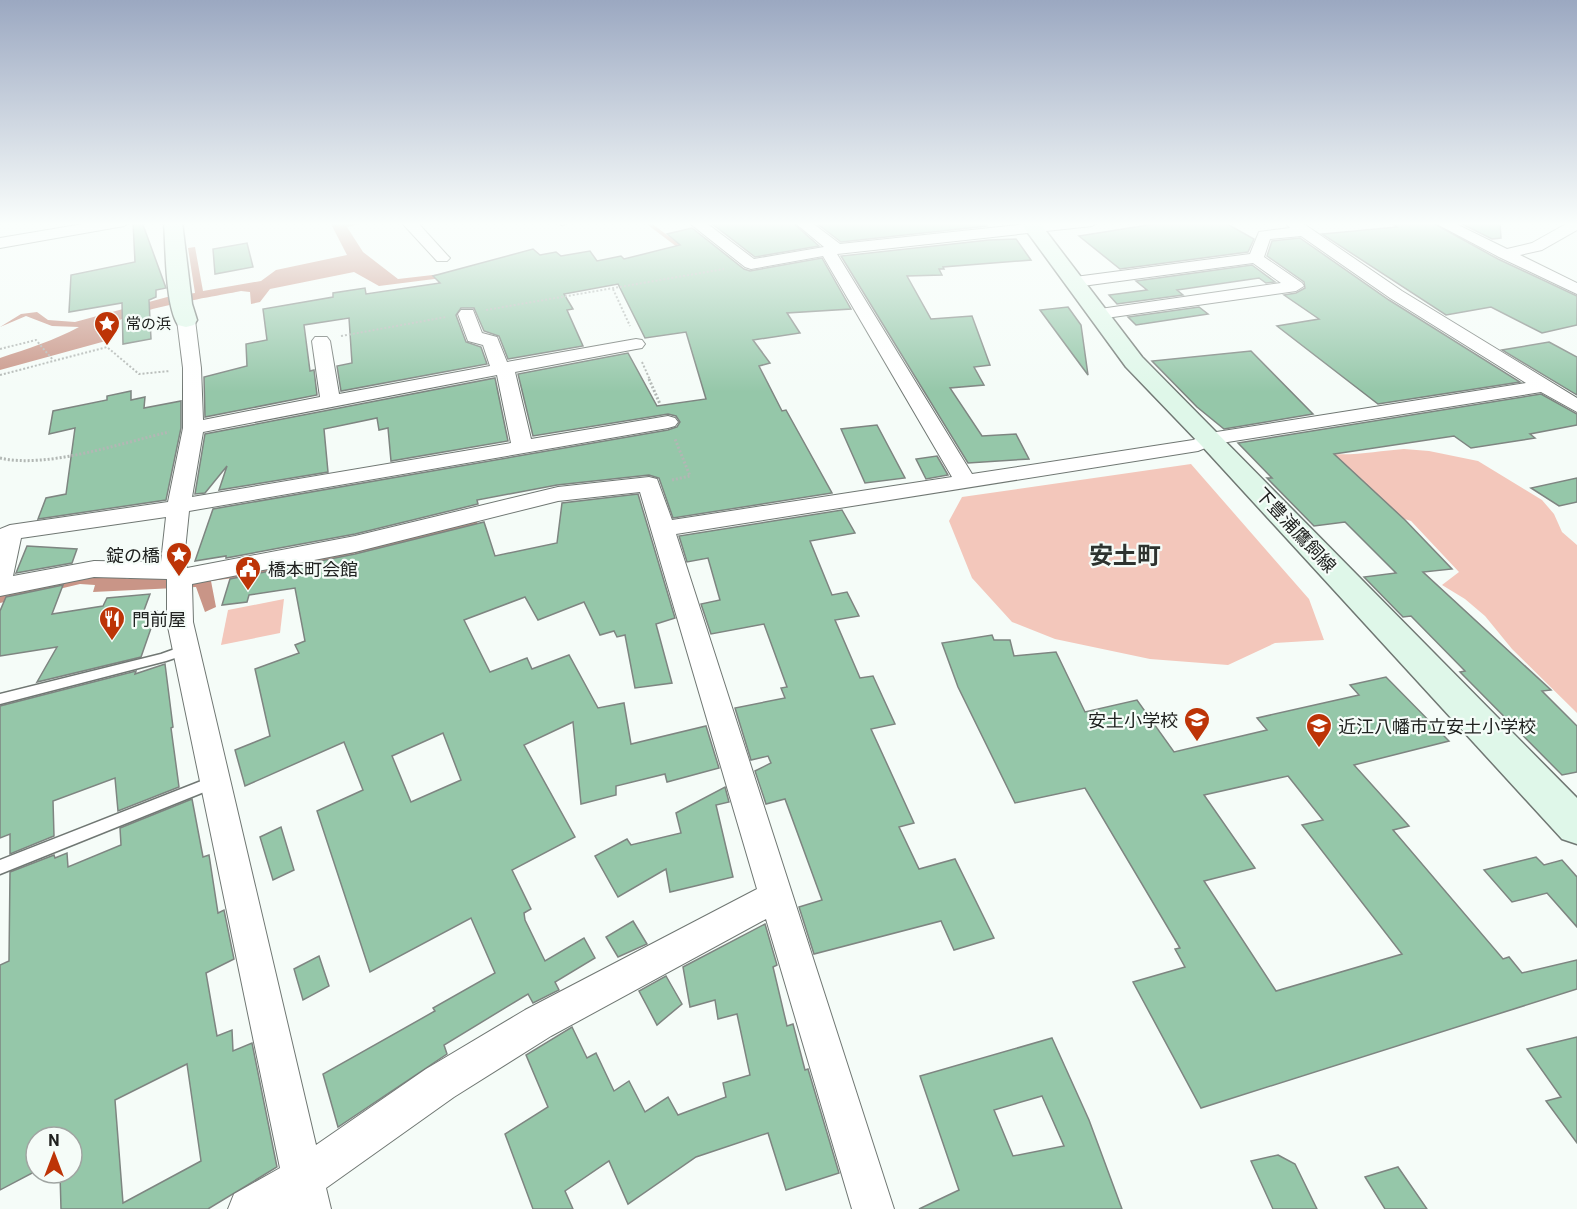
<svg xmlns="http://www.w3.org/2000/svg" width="1577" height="1209" viewBox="0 0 1577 1209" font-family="Roboto,'Noto Sans JP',sans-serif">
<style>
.green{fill:#f3c7bb}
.water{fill:#c99587}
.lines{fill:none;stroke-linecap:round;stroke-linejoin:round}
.stream{fill:#c99587;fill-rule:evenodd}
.building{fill:#95c7a9;stroke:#7e8581;stroke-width:1.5;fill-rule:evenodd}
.lane-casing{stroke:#707773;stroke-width:3}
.street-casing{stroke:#707773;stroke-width:2}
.secondary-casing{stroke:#707773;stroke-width:3}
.path-far1{stroke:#b2b7b4;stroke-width:2;stroke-dasharray:2 2;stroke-linecap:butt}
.path{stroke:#b2b7b4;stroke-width:3;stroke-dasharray:2 2;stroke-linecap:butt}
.lane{fill:#fff;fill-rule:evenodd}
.street{fill:#fff;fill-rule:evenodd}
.secondary{fill:#dff7e9;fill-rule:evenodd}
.labels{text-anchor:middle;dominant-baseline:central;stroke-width:4.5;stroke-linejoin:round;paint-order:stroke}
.far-poi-label{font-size:15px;fill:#202220;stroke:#f5fcf8;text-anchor:start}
.street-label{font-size:18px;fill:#202220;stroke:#f5fcf8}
.poi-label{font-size:18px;fill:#202220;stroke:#f5fcf8;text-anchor:start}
.district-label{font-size:24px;font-weight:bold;fill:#2d332f;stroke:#f5fcf8}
</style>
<rect width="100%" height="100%" fill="#f5fcf8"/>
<g class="green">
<path d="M1404,449L1429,451L1478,461L1542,500L1554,514L1562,532L1577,545V713L1512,649L1485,616L1465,599L1442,585L1459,572L1411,521L1395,516L1323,453C1350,457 1377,451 1404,449Z"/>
<path d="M1191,464L1309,599L1324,640L1275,643L1228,665L1150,659L1055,639L1012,622L972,578L949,521L962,497Z"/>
<path d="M284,599L280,633L221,645L228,610Z"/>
</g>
<g class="water">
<path d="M342,222H367L347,227L363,252L398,279L450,273V277L379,286L354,272L270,289L260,302L251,304L250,292L241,291C218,296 118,311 109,328L113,339L0,370V358C27,349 55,340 79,327L52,326L26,316L0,327L21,314L37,312L48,320L75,322L171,296L195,293L188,248L195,247L203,291L261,281L276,270L347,255L331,224Z"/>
<path d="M476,518L478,525L270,573L211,581L216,607L205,612L196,587L93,592L95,585L80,584L0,603V591L113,571L127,579L179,578Z"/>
</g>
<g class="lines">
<path class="stream" d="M644,222H650L689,252L685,253Z"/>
</g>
<g class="building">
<path d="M133,222H142L166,288L156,290V297L149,300L151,339L123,344L122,303L69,312L71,275L135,262Z"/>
<path d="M714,222H792L819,246L755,257L711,223Z"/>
<path d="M815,222H987V226L841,242Z"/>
<path d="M1167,222H1220L1229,225L1254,239L1248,252L1120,269L1079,236Z"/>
<path d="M1389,222H1431L1498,259L1577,296V325L1542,333L1491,307L1446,315L1322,234L1397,227Z"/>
<path d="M1458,222H1500L1501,238L1492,239Z"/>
<path d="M692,228L744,269L750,271L822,258L851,309L787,313L800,333L753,340L770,363L759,366L782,411L786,410L832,493L673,518L659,478L649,475L557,485L477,500L478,504L355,534L226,558V556L195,561L213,509L668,430L677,427L680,422L676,416L668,414L533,436L518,374L628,353L657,406L706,399L686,332L645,338L618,284L564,294L573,309L567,310L583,346L508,359L499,336L484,331L474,308H461L456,315L466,342L481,347L487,364L341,391L337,366L352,363L349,318L304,325L310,371L314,370L317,395L205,417L204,377L247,366L246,344L267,340L263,309L333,297V293L365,288L366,294L440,283L433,276L533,249L540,255L556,252L561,256L590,251L597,261L621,256L624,259L680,245L667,234Z"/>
<path d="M1300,238L1389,300L1520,382L1378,404L1277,326L1319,319L1284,295L1296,293L1305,288L1304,282L1267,256L1272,241Z"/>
<path d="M1016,239L1031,260L943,267L944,269H939L942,275L907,276L931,319L972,316L990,365L974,367L984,385L950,388L982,436L1016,434L1029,459L968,463L841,256L989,240Z"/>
<path d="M247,243L253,267L215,274L213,249Z"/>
<path d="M1252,265L1275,282L1266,283L1259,278L1177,290L1183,295L1117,304L1109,295L1147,290L1136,281Z"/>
<path d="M1068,307L1081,325L1088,375L1040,310Z"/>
<path d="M1199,307L1208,314L1136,325L1128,317Z"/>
<path d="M1549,342L1577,357V395L1502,350Z"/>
<path d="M1251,351L1313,414L1224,429L1197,407L1152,361Z"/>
<path d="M495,378L508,441L391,461L388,428L379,430L377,418L324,429L328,472L219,490L227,466L205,493L195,494L205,434Z"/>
<path d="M131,391V400L145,397L144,408L181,401V428L166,500L38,519L46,498L66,494L75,428L49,434L53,411L107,400V396Z"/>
<path d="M1541,394L1577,414V425L1530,434L1535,438L1471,448L1454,436L1334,454L1405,520L1452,569L1423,572L1551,690L1542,691L1577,726V772L1562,775L1460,672L1465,671L1411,616L1403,617L1364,577L1396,573L1345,522L1314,526L1267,478H1272L1238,443Z"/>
<path d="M877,425L905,478L865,483L841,429Z"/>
<path d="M937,456L948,475L926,479L916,459Z"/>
<path d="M1577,478V502L1559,506L1531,488Z"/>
<path d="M638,494L675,618L656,624L672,683L635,688L625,635L617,637L614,631L600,635L584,602L538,620L525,597L464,620L490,672L527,658L532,669L569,655L598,708L624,703L631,744L706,726L719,768L667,782L665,774L616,786V795L581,804L573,722L524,745L575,837L512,870L531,909L524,913L525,920L545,961L584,938L595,958L555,982L559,990L533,1003L528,994L444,1045L447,1054L338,1127L323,1074L435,1011L433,1008L495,973L471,918L370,972L317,811L363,790L344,742L245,786L235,750L270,736L255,669L299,653L295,645L305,641L295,588L249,595L247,602L222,605L230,579L355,554L484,522L495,556L557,543L562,503ZM443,733L461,780L411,802L392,756Z"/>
<path d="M842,510L855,533L810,541L832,595L847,592L859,616L835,620L860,678L873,676L895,724L871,729L914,823L899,827L919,869L955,859L994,938L954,950L941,921L814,954L799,907L822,900L785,799L766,804L755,771L771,763L768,756L751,760L735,708L785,698L781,688L787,687L764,624L711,634L701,604L720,600L708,558L687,562L679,536Z"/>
<path d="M27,546L77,549L72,563L16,573Z"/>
<path d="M63,585L52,614L103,606L107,598L150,594L143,613L157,611L141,657L37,682L57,647L0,656V611L6,597Z"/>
<path d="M992,635L994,640H1010L1014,656L1056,652L1085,712L1137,700L1174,752L1267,730L1257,718L1359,695L1350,685L1386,677L1449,741L1354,765L1409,826L1393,830L1503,959L1509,957L1522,973L1577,960V989L1201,1108L1133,982L1185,967L1175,949L1180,948L1085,788L1015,803L958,687L942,643ZM1288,776L1323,820L1302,825L1402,954L1276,991L1204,881L1255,868L1204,795Z"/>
<path d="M165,664L173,727L171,728L179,787L118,811L115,778L53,801L54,836L10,854V834L0,838V706L136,671L135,674Z"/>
<path d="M725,787L729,802L716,805L733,877L670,892L666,869L618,897L595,856L627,839L631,845L681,833L676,813Z"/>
<path d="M192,799L203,857L209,855L218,913L224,910L234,959L206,973L217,1036L232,1030L233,1051L252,1043L277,1167L208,1209H61L60,1173H72V1137H36V1171L0,1190V965L9,961L10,872L54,855L55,858L67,853L68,867L121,845L120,828ZM187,1064L201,1161L123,1203L115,1100Z"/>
<path d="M281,827L294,870L273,880L260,837Z"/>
<path d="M1536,857L1544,865L1562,860L1577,877V927L1547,893L1512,902L1484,870Z"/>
<path d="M633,921L647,944L618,957L606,937Z"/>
<path d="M765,924L777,965L773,967L787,1026L793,1024L805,1070L808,1069L839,1173L786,1190L768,1133L696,1157L628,1204L609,1161L565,1191L573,1209H533L505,1134L548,1107L526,1055L572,1027L587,1058L596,1053L614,1091L629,1081L645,1112L668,1097L678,1115L726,1097L723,1083L750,1075L737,1014L718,1019L715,1000L690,1007L683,967Z"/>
<path d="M319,956L329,986L303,1000L294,969Z"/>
<path d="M666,976L682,1004L657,1025L639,991Z"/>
<path d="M1577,1037V1143L1546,1101L1561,1097L1527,1049Z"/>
<path d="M1052,1038L1089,1120L1122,1209H919L959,1190L920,1076ZM1042,1096L1064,1146L1013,1156L994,1110Z"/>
<path d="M1278,1155L1295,1164L1317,1209H1273L1251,1161Z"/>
<path d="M1398,1167L1427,1209H1385L1365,1177Z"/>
</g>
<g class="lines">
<defs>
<g id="lane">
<path d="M559,222H568L562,225Z"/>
<path d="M186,645L190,647L192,650L190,653L166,661L0,704V694L161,654Z"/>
<path d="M214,776L219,778L221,782L219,786L0,874V860Z"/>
</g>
<g id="street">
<path d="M95,222H131L124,226L0,248V238Z"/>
<path d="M401,222H417L447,255L450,258L447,261H437Z"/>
<path d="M688,222H705L754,259L824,247L794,222H811L840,244L1046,222H1099L1092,226L837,254L972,474L1193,440L1210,433L1526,383L1390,298L1301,236L1270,239L1264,257L1302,283L1304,286L1296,291L1099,319L1093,318L1090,314L1093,310L1281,283L1253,263L1075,287L1067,282L1075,277L1250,254L1259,232L1290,228L1284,222H1301L1402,291L1577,398V412L1541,392L1215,444L1198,451L676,534L894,1209H852L766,919L551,1036L454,1097L326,1188L331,1209H228L234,1194L280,1168L167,622V579L94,577L0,596V529L10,525L168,502L183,428V368L177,320L180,316H192L195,320L201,368L203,420L320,397L312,341L315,337H327L330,341L339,394L490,366L483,345L468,341L458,314L461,310H473L482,333L497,337L507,362L636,339L642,340L645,344L642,348L636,349L515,372L531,439L668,416L675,418L678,422L675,426L668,428L189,511L184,560L187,568L355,536L558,487L649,477L657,479L672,520L952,477L823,256L751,269L745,267ZM497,375L511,443L192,497L203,432ZM640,492L757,889L525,1010L426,1069L316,1145L193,622L192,584L355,552L558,501ZM166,517L161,562L94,561L13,576L21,538Z"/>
<path d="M1433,222H1452L1507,249L1532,243L1566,224L1577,222V230L1542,250L1520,255L1577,283V294L1499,257Z"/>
</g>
<g id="secondary">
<path d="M164,222H182L192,304L197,320L194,325L186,327L178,325C165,305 166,248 164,222Z"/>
<path d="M1020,222H1039L1142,357L1577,798V844L1562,839L1201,445L1126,367Z"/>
</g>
</defs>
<use href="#lane" class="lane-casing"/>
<use href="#street" class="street-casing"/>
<use href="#secondary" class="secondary-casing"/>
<g class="path-far1">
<path d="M613,289L630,326"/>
<path d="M486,310L724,269"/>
<path d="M341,336L446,317"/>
<path d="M0,349L36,340L53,360"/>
<path d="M642,362L650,380"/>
<path d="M0,375L107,347L139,374L170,371"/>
</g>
<g class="path">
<path d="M649,379L660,404"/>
<path d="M0,458C47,469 121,443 169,432"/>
<path d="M672,480L690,476L675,439"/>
</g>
<use href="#lane" class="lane"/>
<use href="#street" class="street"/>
<use href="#secondary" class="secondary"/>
</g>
<linearGradient id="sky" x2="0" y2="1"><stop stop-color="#9ba8c1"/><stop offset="0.57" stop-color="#fafefc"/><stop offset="1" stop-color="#fafefc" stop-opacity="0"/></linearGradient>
<rect width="1577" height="392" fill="url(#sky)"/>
<defs>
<symbol id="sight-pin" viewBox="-11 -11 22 30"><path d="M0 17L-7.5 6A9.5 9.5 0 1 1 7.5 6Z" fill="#bd3407" stroke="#f5fcf8"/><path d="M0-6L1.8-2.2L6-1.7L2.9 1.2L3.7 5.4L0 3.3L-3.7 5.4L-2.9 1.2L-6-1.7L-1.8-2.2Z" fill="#fff"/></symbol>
<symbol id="civic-pin" viewBox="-11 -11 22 30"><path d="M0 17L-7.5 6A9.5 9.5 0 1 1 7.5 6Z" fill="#bd3407" stroke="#f5fcf8"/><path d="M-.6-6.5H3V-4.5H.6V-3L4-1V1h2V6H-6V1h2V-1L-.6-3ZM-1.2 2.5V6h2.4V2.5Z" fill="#fff"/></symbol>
<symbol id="restaurant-pin" viewBox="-11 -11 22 30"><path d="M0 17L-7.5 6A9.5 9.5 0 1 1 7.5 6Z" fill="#bd3407" stroke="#f5fcf8"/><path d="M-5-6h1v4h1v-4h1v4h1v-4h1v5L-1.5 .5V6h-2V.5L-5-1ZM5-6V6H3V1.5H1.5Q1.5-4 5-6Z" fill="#fff"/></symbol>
<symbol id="school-pin" viewBox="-11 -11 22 30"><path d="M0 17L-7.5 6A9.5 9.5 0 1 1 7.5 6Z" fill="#bd3407" stroke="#f5fcf8"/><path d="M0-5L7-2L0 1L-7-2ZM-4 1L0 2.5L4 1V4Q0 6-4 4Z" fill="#fff"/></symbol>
</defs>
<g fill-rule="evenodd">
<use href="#sight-pin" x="92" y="309" width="30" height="40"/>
<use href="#sight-pin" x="164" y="540" width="30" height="40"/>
<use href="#civic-pin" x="233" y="554" width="30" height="40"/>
<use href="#restaurant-pin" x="97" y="604" width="30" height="40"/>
<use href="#school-pin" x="1182" y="705" width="30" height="40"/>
<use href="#school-pin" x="1304" y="711" width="30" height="40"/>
</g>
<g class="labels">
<g class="far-poi-label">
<text x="126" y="324">常の浜</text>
</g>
<g class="street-label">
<text transform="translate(1296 530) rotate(47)">下豊浦鷹飼線</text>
</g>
<g class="poi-label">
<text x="160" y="555" text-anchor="end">錠の橋</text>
<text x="268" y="569">橋本町会館</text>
<text x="132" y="619">門前屋</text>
<text x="1178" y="720" text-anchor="end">安土小学校</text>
<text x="1338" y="726">近江八幡市立安土小学校</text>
</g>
<g class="district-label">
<text x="1125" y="556">安土町</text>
</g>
</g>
<g transform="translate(54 1155)"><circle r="28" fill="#f5fcf8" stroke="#a0a5a2" stroke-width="1.5"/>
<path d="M0-4.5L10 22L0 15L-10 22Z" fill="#bd3407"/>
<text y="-9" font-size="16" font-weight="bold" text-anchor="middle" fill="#202220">N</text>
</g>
</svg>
